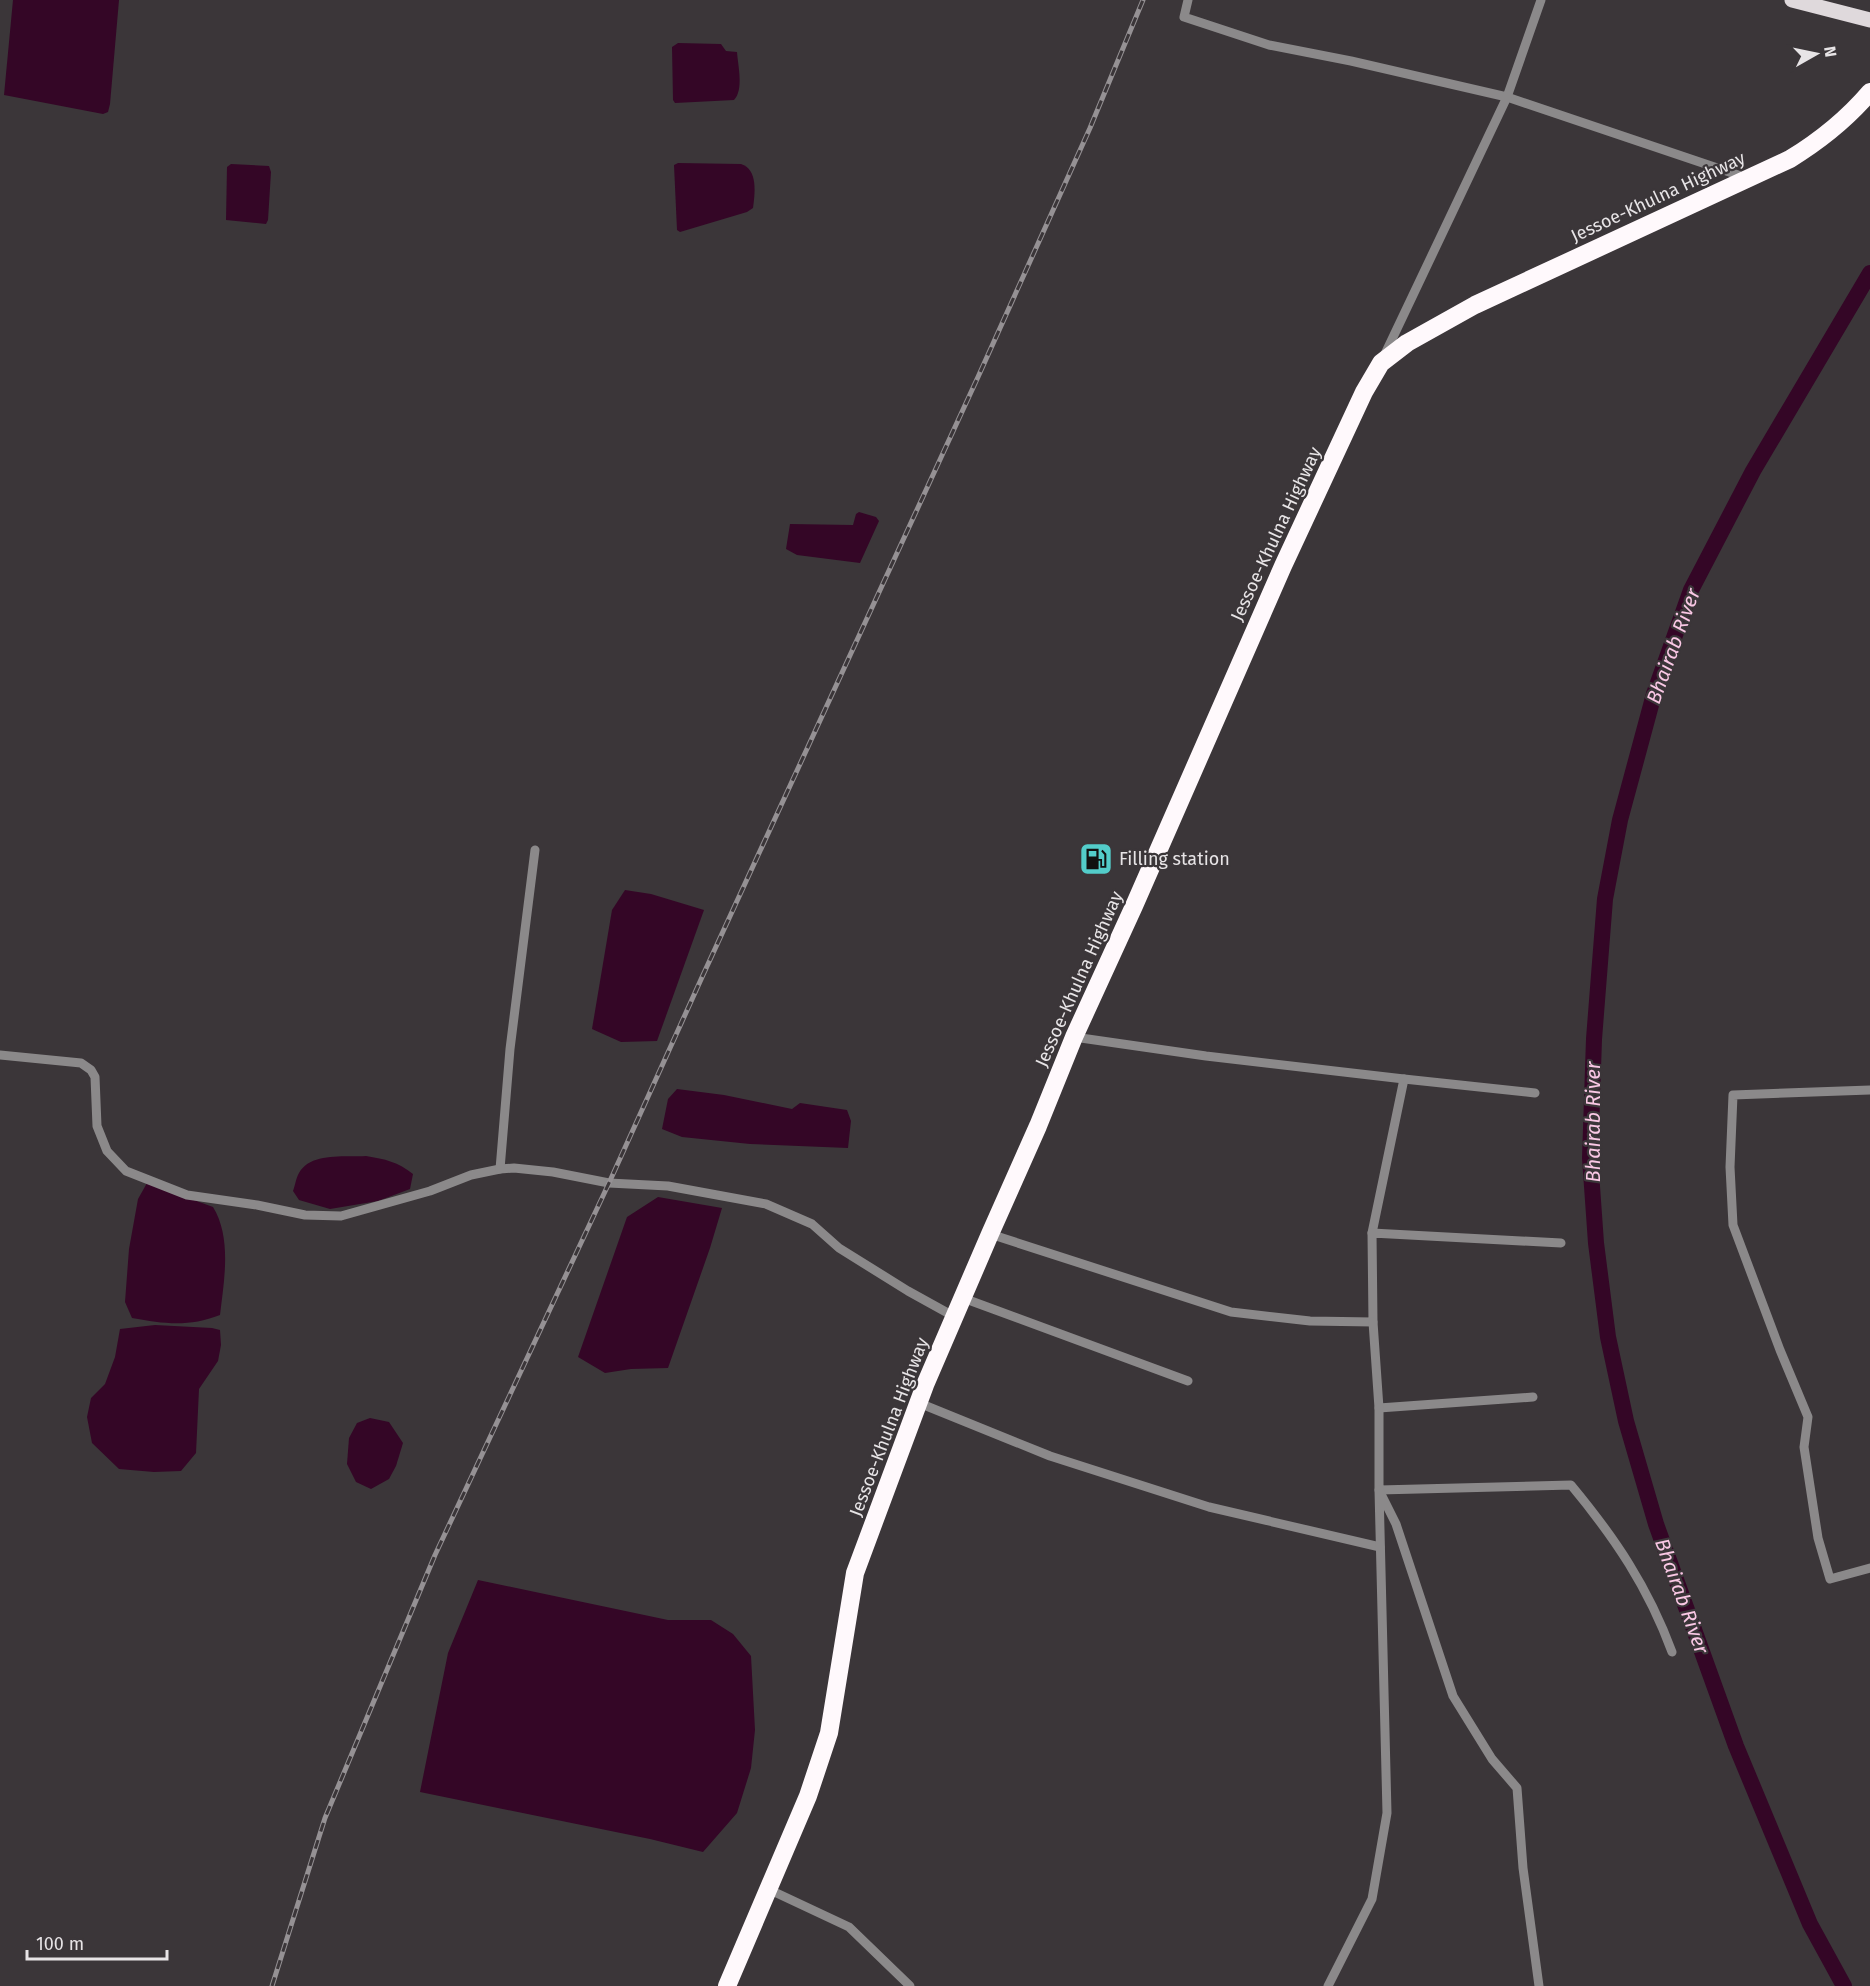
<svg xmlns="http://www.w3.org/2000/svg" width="1870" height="1986" viewBox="0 0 1870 1986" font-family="'Fira Sans',sans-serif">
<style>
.water{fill:#340626}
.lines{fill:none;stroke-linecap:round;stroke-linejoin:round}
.river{stroke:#340626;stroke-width:16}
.street{stroke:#8b898a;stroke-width:9}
.primary{stroke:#dfd9dc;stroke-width:15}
.highway{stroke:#fff9fc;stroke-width:18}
.rail-casing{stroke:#959194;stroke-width:5}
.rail{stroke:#3b3639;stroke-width:3;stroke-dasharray:9;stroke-linecap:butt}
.labels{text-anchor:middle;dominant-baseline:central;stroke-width:4.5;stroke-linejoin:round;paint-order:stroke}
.street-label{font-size:18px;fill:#e7e4e6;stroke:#3b3639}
.poi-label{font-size:18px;fill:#e7e4e6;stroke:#3b3639;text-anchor:start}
.water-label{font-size:20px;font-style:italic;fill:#fac8e5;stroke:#3b3639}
</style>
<rect width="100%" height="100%" fill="#3b3639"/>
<g class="water">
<path d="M13,0H119L110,104L108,112L103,114L4,95Z"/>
<path d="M678,43L721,44L726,51L737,52C738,66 744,90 734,100L675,103L673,100L672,47Z"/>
<path d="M678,163L741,164C758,169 755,193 753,208L747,212L680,232L677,230L674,165Z"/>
<path d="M231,164L269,166L271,172L268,220L266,224L226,220L227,167Z"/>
<path d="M859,512L876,517L879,521L860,563L797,555L786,549L790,524L853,525L856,514Z"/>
<path d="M625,890L651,894L704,910L657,1041L621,1042L592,1029L612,910Z"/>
<path d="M677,1089L724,1095L792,1109L800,1103L847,1110L851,1121L848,1148L750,1144L682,1137L662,1129L668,1099Z"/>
<path d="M366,1156C385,1159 398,1162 413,1174L410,1189L378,1201L330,1209L299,1200L293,1191C295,1186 296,1178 299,1173C310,1152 346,1157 366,1156Z"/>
<path d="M147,1183L213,1207C232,1238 224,1281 220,1315C189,1327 165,1324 132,1318L125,1302L129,1249L138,1199Z"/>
<path d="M658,1197L722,1208L710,1248L668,1368L631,1369L605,1373L578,1357L627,1217Z"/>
<path d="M155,1325L212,1328L220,1330L221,1345L218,1361L199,1389L196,1453L181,1471L154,1472L119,1469L92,1443L87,1417L91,1398L105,1384L115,1357L120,1329Z"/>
<path d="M370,1418L389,1422L403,1443L396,1466L389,1479L371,1489L356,1482L347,1464L349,1438L357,1423Z"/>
<path d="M478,1580L668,1620H711L733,1634L751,1656L755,1730L751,1768L737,1813L703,1852L650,1839L420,1792L448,1653Z"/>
</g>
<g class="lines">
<path class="river" d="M1844,1986L1810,1924L1736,1746L1656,1524L1626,1421L1608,1337L1596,1243L1590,1158L1594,1039L1605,899L1620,820L1654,694L1691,590L1753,471L1870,273"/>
<g class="street">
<path d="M1188,0L1184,17L1269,45L1351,61L1507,97L1747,178"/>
<path d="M1385,354L1507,97L1541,0"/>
<path d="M1074,1037L1206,1056L1404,1079L1372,1233"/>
<path d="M0,1055L81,1063L91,1070L95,1077L97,1126L107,1151L126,1171L187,1195L257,1205L305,1215L341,1216L430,1191L471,1175L500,1169L514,1168L553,1172L609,1183L668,1186L766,1204L812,1224L839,1248L908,1291L955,1317"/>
<path d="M1404,1079L1535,1093"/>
<path d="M1870,1090L1733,1095L1730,1167L1733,1225L1780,1350L1808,1417L1804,1447L1818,1538L1830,1579L1870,1568"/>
<path d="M500,1169L510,1049L535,850"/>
<path d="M990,1234L1231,1312L1310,1321L1373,1322L1372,1233L1561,1243"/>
<path d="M963,1298L1188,1381"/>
<path d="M1373,1322L1379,1408L1533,1397"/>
<path d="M919,1403L1050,1456L1209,1507L1380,1547"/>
<path d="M1379,1408V1490L1571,1485C1615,1538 1648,1587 1672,1652"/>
<path d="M768,1889L849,1927L910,1986"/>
<path d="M1328,1986L1372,1899L1387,1813L1379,1490L1396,1524L1453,1696L1492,1759L1517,1788L1523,1868L1539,1986"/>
</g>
<path class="primary" d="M1792,0L1870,20"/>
<path class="highway" d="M727,1986L808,1796L829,1733L855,1573L925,1385L990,1234L1038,1126L1074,1037L1134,906L1283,566L1364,392L1381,363L1407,343L1475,305L1790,159C1821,140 1847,119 1870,92"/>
<defs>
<path id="rail" d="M272,1986L325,1818L435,1555L609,1183L703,975L978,377L1090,128L1143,0"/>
</defs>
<use href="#rail" class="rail-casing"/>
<use href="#rail" class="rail"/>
</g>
<defs>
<symbol id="fuel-square" viewBox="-11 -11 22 22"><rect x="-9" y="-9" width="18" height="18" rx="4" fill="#53cdca" stroke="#3b3639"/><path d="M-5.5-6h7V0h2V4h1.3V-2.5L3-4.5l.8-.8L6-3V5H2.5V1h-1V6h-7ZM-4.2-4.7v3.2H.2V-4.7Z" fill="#111"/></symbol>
</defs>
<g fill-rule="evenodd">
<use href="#fuel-square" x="1077" y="840" width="38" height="38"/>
</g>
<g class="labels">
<g class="street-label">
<text transform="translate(1658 197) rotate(-25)">Jessoe-Khulna Highway</text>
<text transform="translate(1276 534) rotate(-65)">Jessoe-Khulna Highway</text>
<text transform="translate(1079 979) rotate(-66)">Jessoe-Khulna Highway</text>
<text transform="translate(889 1427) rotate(-69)">Jessoe-Khulna Highway</text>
</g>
<g class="poi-label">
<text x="1119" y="859">Filling station</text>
</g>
<g class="water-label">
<text transform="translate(1673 646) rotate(-70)">Bhairab River</text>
<text transform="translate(1593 1122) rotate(-90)">Bhairab River</text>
<text transform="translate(1682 1596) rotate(70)">Bhairab River</text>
</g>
</g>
<g transform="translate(1816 54) rotate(81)" stroke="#3b3639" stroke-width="4.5" paint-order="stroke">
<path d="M0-4.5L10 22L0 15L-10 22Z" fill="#e7e4e6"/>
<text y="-9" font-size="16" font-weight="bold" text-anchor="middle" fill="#e7e4e6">N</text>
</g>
<path d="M27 1950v9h140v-9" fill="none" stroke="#e7e4e6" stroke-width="3"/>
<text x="36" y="1950" font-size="18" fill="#e7e4e6" stroke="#3b3639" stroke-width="4.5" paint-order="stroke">100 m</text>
</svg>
